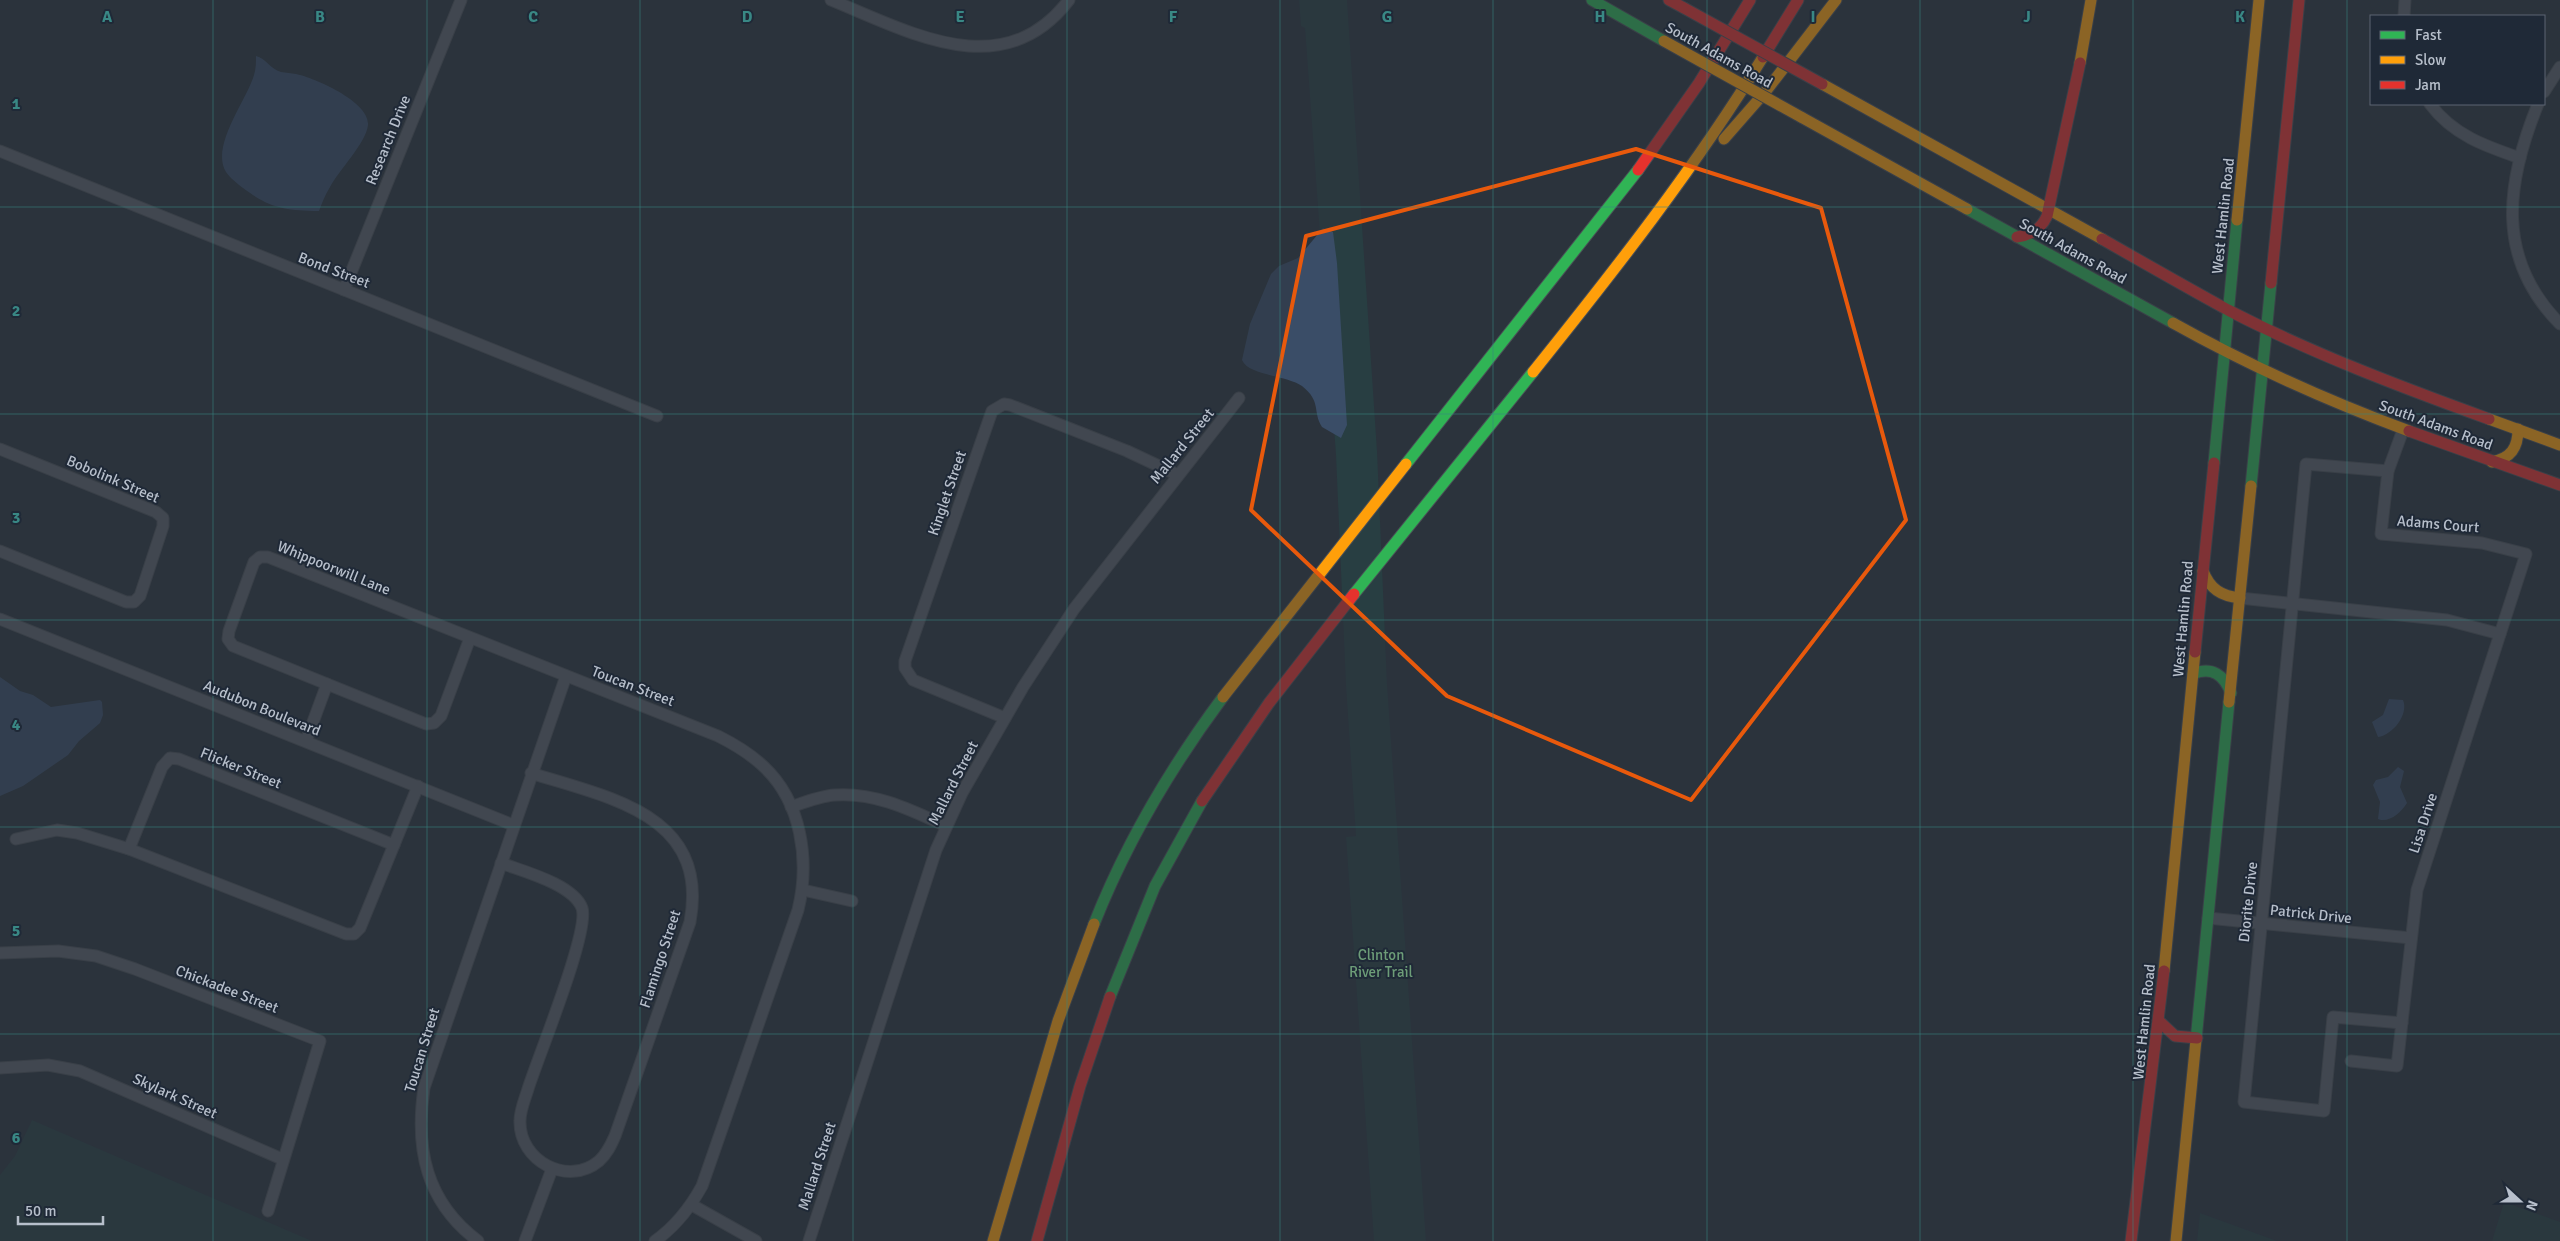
<svg xmlns="http://www.w3.org/2000/svg" width="2560" height="1241" viewBox="0 0 2560 1241" font-family="Signika,sans-serif">
<style>
.green{fill:#283e42}
.water{fill:#3a4d67}
.lines{fill:none;stroke-linecap:round;stroke-linejoin:round}
.street-casing{stroke:#4a4f56;stroke-width:13}
.fast-casing{stroke:#4a4f56;stroke-width:13}
.slow-casing{stroke:#4a4f56;stroke-width:13}
.jam-casing{stroke:#4a4f56;stroke-width:13}
.street{stroke:#5c6169;stroke-width:11}
.fast{stroke:#30b455;stroke-width:11}
.slow{stroke:#ff9f0a;stroke-width:11}
.jam{stroke:#e5322d;stroke-width:11}
.slow-bridge-casing{stroke:#4a4f56;stroke-width:13;stroke-linecap:butt}
.jam-bridge-casing{stroke:#4a4f56;stroke-width:13;stroke-linecap:butt}
.slow-bridge{stroke:#ff9f0a;stroke-width:11}
.jam-bridge{stroke:#e5322d;stroke-width:11}
.marked{fill:none;stroke:#e8590c;stroke-width:4;stroke-linejoin:round}
.grid{fill:none;stroke:#398885;stroke-width:1;stroke-opacity:0.55}
.labels{text-anchor:middle;dominant-baseline:central;stroke-width:4;stroke-linejoin:round;paint-order:stroke}
.street-label{font-size:15px;fill:#b7bfcb;stroke:#1f2937}
.park-label{font-size:15px;fill:#6d9d78;stroke:#1f2937}
.grid-label{font-size:16px;text-anchor:middle;font-weight:bold;fill:#398885;stroke:#1f2937;stroke-width:4;stroke-linejoin:round;paint-order:stroke}
</style>
<rect width="100%" height="100%" fill="#2b333c"/>
<g class="green">
<path d="M1299,0H1347L1377,451L1387,684L1426,1241H1374L1346,837L1356,836L1346,686L1336,455L1305,28L1301,26Z"/>
<path d="M32,1120L312,1241H0V1175L15,1156Z"/>
<path d="M2504,1202L2560,1222V1241H2492Z"/>
<path d="M2200,1213L2277,1241H2197Z"/>
</g>
<g class="water">
<path d="M256,56C266,58 270,69 281,72C286,73 291,73 296,74C315,78 370,102 368,125C366,143 339,170 330,187C325,195 322,203 319,211C285,210 271,209 243,188C238,184 230,178 226,172C210,146 247,100 254,75C256,69 256,62 256,56Z"/>
<path d="M1323,228L1333,232L1337,263L1347,425L1341,438L1322,427C1312,411 1322,402 1302,386C1287,375 1249,376 1242,360L1250,324L1271,274L1279,266L1298,258Z"/>
<path d="M0,677L20,691L33,695L51,707L100,700L102,702L103,715L100,723L79,741L68,755L23,786L0,796Z"/>
<path d="M2389,699L2403,700C2409,714 2393,735 2378,737L2372,722L2383,715Z"/>
<path d="M2398,767L2404,771L2400,787L2407,803C2401,812 2392,821 2381,820L2378,819L2380,802L2373,785L2376,780L2388,777Z"/>
</g>
<g class="lines">
<defs>
<g id="street">
<path d="M831,0C910,32 1003,86 1069,0"/>
<path d="M2404,16L2405,0"/>
<path d="M2544,92L2560,67"/>
<path d="M2430,104C2453,135 2485,146 2520,158"/>
<path d="M2538,104C2506,183 2495,258 2560,324"/>
<path d="M0,151L657,416"/>
<path d="M344,290L461,0"/>
<path d="M0,449L156,512L163,518V526L140,596L134,602H126L0,551"/>
<path d="M2388,471L2306,464L2244,1102L2324,1111L2333,1017L2402,1023"/>
<path d="M2240,598L2447,620L2500,634"/>
<path d="M0,619L513,825"/>
<path d="M470,638L441,716L434,723L426,724L233,646L228,639L229,631L254,562L260,557H268L718,736C734,744 749,753 762,765C802,801 810,861 798,910L702,1186C690,1208 676,1226 655,1241"/>
<path d="M1005,718L913,680L905,668V661L992,411L1004,404L1010,405L1127,451L1178,475"/>
<path d="M306,741L327,684"/>
<path d="M791,807C805,802 820,796 835,795C875,792 911,810 946,826"/>
<path d="M16,839L57,830L77,833L129,849L346,934H354L360,928L418,786"/>
<path d="M129,849L162,767L170,758L179,759L394,845"/>
<path d="M501,863C522,871 573,884 582,908C590,931 538,1057 528,1089C525,1099 520,1110 520,1121C519,1161 568,1187 599,1161C607,1154 611,1145 615,1136L690,922C710,814 609,798 531,773"/>
<path d="M803,890L852,901"/>
<path d="M2208,918L2411,938"/>
<path d="M0,953L58,951L96,956L135,969L320,1041L268,1211"/>
<path d="M2351,1061L2397,1066L2417,890L2526,554L2482,543L2381,534L2388,471L2403,430"/>
<path d="M0,1068L48,1065L80,1071L282,1159"/>
<path d="M692,1205L756,1241"/>
<path d="M478,1241C426,1202 415,1149 424,1088L566,676"/>
<path d="M525,1241L552,1169"/>
<path d="M809,1241L936,850L962,793L1023,687L1074,609L1239,398"/>
</g>
<g id="fast">
<path d="M1592,0L1664,41"/>
<path d="M1967,209L2173,323"/>
<path d="M2214,463L2237,220"/>
<path d="M1406,464L1638,170"/>
<path d="M2251,486L2271,283"/>
<path d="M1354,594L1533,372"/>
<path d="M2193,674C2212,666 2224,675 2231,693"/>
<path d="M1094,924C1126,843 1171,767 1223,697"/>
<path d="M1110,997L1155,886L1202,801"/>
<path d="M2196,1040L2229,702"/>
</g>
<g id="slow">
<path d="M2080,63L2091,0"/>
<path d="M1822,84L2102,239"/>
<path d="M1801,117L1967,209"/>
<path d="M1724,139L1766,91L1836,0"/>
<path d="M2237,220L2259,0"/>
<path d="M2173,323C2248,365 2328,401 2409,431"/>
<path d="M1533,372C1614,271 1695,168 1763,57"/>
<path d="M2489,419L2560,445"/>
<path d="M2492,462C2511,458 2518,448 2518,429"/>
<path d="M2203,571C2210,589 2221,596 2240,598"/>
<path d="M1223,697L1406,464"/>
<path d="M2229,702L2251,486"/>
<path d="M2164,971L2195,652"/>
<path d="M993,1241L1058,1021L1094,924"/>
<path d="M2176,1241L2196,1040"/>
</g>
<g id="jam">
<path d="M1669,0L1684,8"/>
<path d="M1763,57L1798,0"/>
<path d="M1638,170L1699,83L1750,0"/>
<path d="M2017,237C2032,235 2041,229 2047,216L2080,63"/>
<path d="M2102,239C2144,263 2186,287 2228,310C2311,353 2401,387 2489,419"/>
<path d="M2271,283L2299,0"/>
<path d="M2409,431L2560,485"/>
<path d="M2195,652L2214,463"/>
<path d="M1202,801L1269,703L1354,594"/>
<path d="M2159,1021L2175,1036L2197,1038"/>
<path d="M1037,1241L1080,1086L1110,997"/>
<path d="M2131,1241L2164,971"/>
</g>
</defs>
<use href="#street" class="street-casing"/>
<use href="#fast" class="fast-casing"/>
<use href="#slow" class="slow-casing"/>
<use href="#jam" class="jam-casing"/>
<use href="#street" class="street"/>
<use href="#fast" class="fast"/>
<use href="#slow" class="slow"/>
<use href="#jam" class="jam"/>
<defs>
<path id="slow-bridge" d="M1664,41L1801,117"/>
<path id="jam-bridge" d="M1684,8L1822,84"/>
</defs>
<use href="#slow-bridge" class="slow-bridge-casing"/>
<use href="#jam-bridge" class="jam-bridge-casing"/>
<use href="#slow-bridge" class="slow-bridge"/>
<use href="#jam-bridge" class="jam-bridge"/>
</g>
<path d="M0 0H2560V1241H0ZM1636,149L1821,208L1906,520L1691,800L1447,696L1251,510L1306,236Z" fill="#2b333c" fill-opacity=".55" fill-rule="evenodd"/>
<path class="marked" d="M1636,149L1821,208L1906,520L1691,800L1447,696L1251,510L1306,236Z"/>
<path class="grid" d="M213,0V1241M427,0V1241M640,0V1241M853,0V1241M1067,0V1241M1280,0V1241M1493,0V1241M1707,0V1241M1920,0V1241M2133,0V1241M2347,0V1241M0,207H2560M0,414H2560M0,620H2560M0,827H2560M0,1034H2560"/>
<g class="labels">
<g class="street-label">
<text transform="translate(1719 55) rotate(29)">South Adams Road</text>
<text transform="translate(388 140) rotate(-68)">Research Drive</text>
<text transform="translate(2223 216) rotate(-84)">West Hamlin Road</text>
<text transform="translate(2073 251) rotate(29)">South Adams Road</text>
<text transform="translate(334 270) rotate(21)">Bond Street</text>
<text transform="translate(2436 425) rotate(20)">South Adams Road</text>
<text transform="translate(1182 446) rotate(-51)">Mallard Street</text>
<text transform="translate(113 479) rotate(23)">Bobolink Street</text>
<text transform="translate(947 493) rotate(-71)">Kinglet Street</text>
<text transform="translate(2438 524) rotate(5)">Adams Court</text>
<text transform="translate(334 568) rotate(22)">Whippoorwill Lane</text>
<text transform="translate(2183 619) rotate(-85)">West Hamlin Road</text>
<text transform="translate(633 686) rotate(21)">Toucan Street</text>
<text transform="translate(262 708) rotate(22)">Audubon Boulevard</text>
<text transform="translate(241 768) rotate(22)">Flicker Street</text>
<text transform="translate(953 783) rotate(-63)">Mallard Street</text>
<text transform="translate(2423 823) rotate(-72)">Lisa Drive</text>
<text transform="translate(2248 902) rotate(-84)">Diorite Drive</text>
<text transform="translate(2311 914) rotate(6)">Patrick Drive</text>
<text transform="translate(660 959) rotate(-72)">Flamingo Street</text>
<text transform="translate(227 989) rotate(21)">Chickadee Street</text>
<text transform="translate(2144 1022) rotate(-84)">West Hamlin Road</text>
<text transform="translate(422 1050) rotate(-73)">Toucan Street</text>
<text transform="translate(175 1096) rotate(24)">Skylark Street</text>
<text transform="translate(817 1166) rotate(-72)">Mallard Street</text>
</g>
<g class="park-label">
<text x="1381" y="955">Clinton<tspan x="1381" dy="17">River Trail</tspan></text>
</g>
</g>
<g class="grid-label">
<text x="107" y="22">A</text>
<text x="320" y="22">B</text>
<text x="533" y="22">C</text>
<text x="747" y="22">D</text>
<text x="960" y="22">E</text>
<text x="1173" y="22">F</text>
<text x="1387" y="22">G</text>
<text x="1600" y="22">H</text>
<text x="1813" y="22">I</text>
<text x="2027" y="22">J</text>
<text x="2240" y="22">K</text>
<text x="16" y="109">1</text>
<text x="16" y="316">2</text>
<text x="16" y="523">3</text>
<text x="16" y="730">4</text>
<text x="16" y="936">5</text>
<text x="16" y="1143">6</text>
</g>
<rect x="2370" y="15" width="175" height="90" fill="#1f2937" stroke="#5c6572"/>
<rect x="2380" y="31" width="25" height="8" fill="#30b455" stroke="#5c6572"/>
<text x="2415" y="40" font-size="15" fill="#b7bfcb">Fast</text>
<rect x="2380" y="56" width="25" height="8" fill="#ff9f0a" stroke="#5c6572"/>
<text x="2415" y="65" font-size="15" fill="#b7bfcb">Slow</text>
<rect x="2380" y="81" width="25" height="8" fill="#e5322d" stroke="#5c6572"/>
<text x="2415" y="90" font-size="15" fill="#b7bfcb">Jam</text>
<g transform="translate(2520 1201) rotate(111)" stroke="#1f2937" stroke-width="4" paint-order="stroke">
<path d="M0-4L9 19L0 12L-9 19Z" fill="#b7bfcb"/>
<text y="-8" font-size="14" font-weight="bold" text-anchor="middle" fill="#b7bfcb">N</text>
</g>
<path d="M18 1216v8h85v-8" fill="none" stroke="#b7bfcb" stroke-width="2.5"/>
<text x="25" y="1216" font-size="15" fill="#b7bfcb" stroke="#1f2937" stroke-width="4" paint-order="stroke">50 m</text>
</svg>
